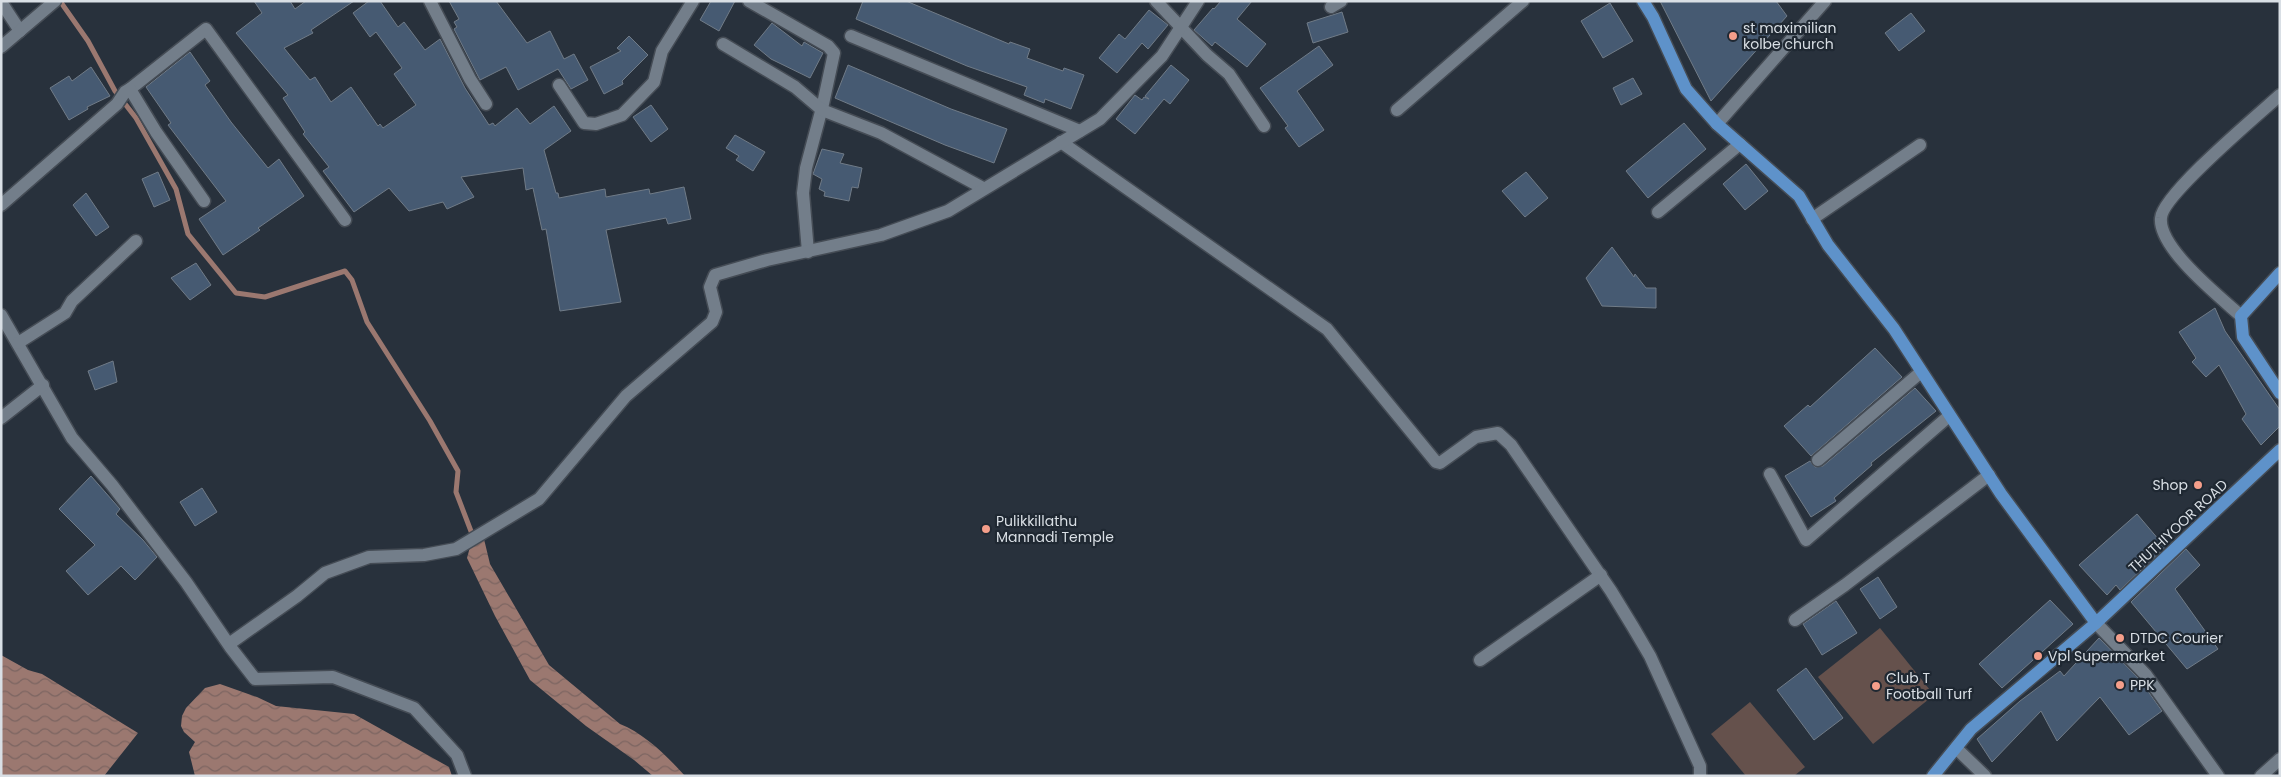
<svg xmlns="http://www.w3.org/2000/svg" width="2281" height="777" viewBox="0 0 2281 777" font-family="Poppins,sans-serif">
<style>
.pitch{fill:#65514c}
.water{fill:url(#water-waves)}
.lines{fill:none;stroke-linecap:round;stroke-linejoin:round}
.stream{stroke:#9b7870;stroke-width:5}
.building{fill:#465a72;stroke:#707b87}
.minor-casing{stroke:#454c55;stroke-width:15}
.major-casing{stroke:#454c55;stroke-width:15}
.minor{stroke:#737e8a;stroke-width:12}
.major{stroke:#5e92ca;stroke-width:12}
.poi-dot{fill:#f49e8a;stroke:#1f2832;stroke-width:2}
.labels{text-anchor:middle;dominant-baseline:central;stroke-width:4.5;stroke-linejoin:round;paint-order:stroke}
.poi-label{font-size:14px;fill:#d9dfe5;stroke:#1f2832;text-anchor:start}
.street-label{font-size:14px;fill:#d9dfe5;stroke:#1f2832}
</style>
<defs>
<pattern id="water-waves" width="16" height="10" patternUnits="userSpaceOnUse" patternTransform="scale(1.25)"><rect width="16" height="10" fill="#9b7870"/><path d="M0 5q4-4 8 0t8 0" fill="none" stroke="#7c6561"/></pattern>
</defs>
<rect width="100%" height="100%" fill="#28313c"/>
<g class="pitch">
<path d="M1880,628L1934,695L1873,744L1818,677Z"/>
<path d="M1750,702L1805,767L1794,776H1746L1711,734Z"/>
</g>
<g class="water">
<path d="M484,539L490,564L549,665L620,724C645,734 667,756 685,776H653L634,760L586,726L530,680L495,616L467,558L470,547Z"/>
<path d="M1,655L28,670L42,674L138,733L104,776H1Z"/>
<path d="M220,684L257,697L276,706L354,714L449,767L452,776H195L189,752L195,742L184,732L181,726L182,716L186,708L205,688Z"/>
</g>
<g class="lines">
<path class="stream" d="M60,1L88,41L115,91L136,118L176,189L188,234L236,293L265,297L345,271L352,280L367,322L430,421L458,471L456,492L474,539"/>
</g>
<g class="building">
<path d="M254,1H290L295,9L306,1H354L311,30L313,33L284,48L310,80L315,77L331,102L351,87L378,126L380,124L383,128L416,105L394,74L402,68L376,32L370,37L353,13L369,1H380L398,27L404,22L425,50L440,39L465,88L489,125L493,123L495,126L517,108L530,124L554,106L571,131L544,150L556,193H558L559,198L605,189L606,197L649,189L650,194L684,187L691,219L668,224L666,218L606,230L621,302L560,311L546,229L542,230L533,188L526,190L523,168L461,177L474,197L447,209L443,202L409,211L389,188L354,212L323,171L329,167L303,134L305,132L283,98L288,95L236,33L262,13Z"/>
<path d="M449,1H496L527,43L550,31L564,59L574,54L588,80L571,89L558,69L518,90L506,67L480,80L454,29L457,27L454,22L459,19Z"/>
<path d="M711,1H735L719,31L700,20Z"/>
<path d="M863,1H906L1009,44L1010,42L1030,49L1027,58L1063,71L1064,68L1084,75L1071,109L1045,99L1044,103L1024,95L1027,87L967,66L856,19Z"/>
<path d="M1221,1H1252L1237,19L1266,44L1247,67L1215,42L1212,46L1194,30L1213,8L1214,9Z"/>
<path d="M1660,1H1776L1787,16L1711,101Z"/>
<path d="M1610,3L1633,41L1603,58L1581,21Z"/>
<path d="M1149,10L1168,25L1148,49L1142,43L1117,73L1099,58L1119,34L1125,39Z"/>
<path d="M1342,12L1348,32L1313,43L1307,23Z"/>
<path d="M1911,13L1925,31L1899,51L1885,33Z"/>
<path d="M772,23L802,46L804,42L823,53L810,78L771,59L754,45Z"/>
<path d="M629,36L648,55L622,81L623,84L604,94L590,67L621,51L617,48Z"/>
<path d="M1319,46L1333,65L1297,91L1324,130L1299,147L1285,128L1288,126L1260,88Z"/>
<path d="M190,52L210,81L205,85L231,122L268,168L279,159L304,196L258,228L260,230L223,255L199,219L226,201L168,125L171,123L146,87Z"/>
<path d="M848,65L951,109L1007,129L994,163L945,145L835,98Z"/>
<path d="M1171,65L1189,80L1170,104L1164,99L1135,134L1116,119L1135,95L1142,100L1144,97L1149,99L1145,96Z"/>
<path d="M91,67L110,96L87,107L88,109L69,120L50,88L69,76L72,81Z"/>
<path d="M1633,78L1642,94L1621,105L1613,88Z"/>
<path d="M651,105L668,129L651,142L633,117Z"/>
<path d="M1684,123L1706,149L1648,198L1626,171Z"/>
<path d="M735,135L765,152L753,171L736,160L739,156L726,148Z"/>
<path d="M822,149L844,154L840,163L862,168L858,188L852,187L849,201L824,196L825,192L819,189L822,179L813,174Z"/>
<path d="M1746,164L1768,191L1745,210L1723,184Z"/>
<path d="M158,172L170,200L154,207L142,179Z"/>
<path d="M1526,172L1548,198L1525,217L1502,191Z"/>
<path d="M86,193L109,227L96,236L73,205Z"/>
<path d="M1612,247L1634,277L1635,274L1646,288H1656V308L1602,306L1586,278Z"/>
<path d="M196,263L211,285L190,300L171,278Z"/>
<path d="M2215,308L2225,331L2280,410V426L2261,445L2242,419L2246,414L2219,365L2206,377L2192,362L2196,358L2179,332Z"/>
<path d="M1875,348L1902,377L1811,456L1784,426L1808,405L1810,407Z"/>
<path d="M113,361L117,382L95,390L88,371Z"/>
<path d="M1915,388L1936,411L1871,463L1872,465L1834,498L1836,501L1811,517L1785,476L1810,461L1815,467L1823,466Z"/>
<path d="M91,476L120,509L116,514L143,540L157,557L135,580L121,566L88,595L66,571L95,545L59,509Z"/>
<path d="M202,488L217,512L195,526L180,502Z"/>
<path d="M2137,514L2165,547L2120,590L2116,585L2107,595L2079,565Z"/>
<path d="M2186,549L2200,565L2175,589L2218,649L2187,669L2131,602Z"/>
<path d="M1878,577L1897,607L1880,619L1860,589Z"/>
<path d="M2050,600L2073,624L2002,688L1979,664Z"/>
<path d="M1836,601L1857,633L1822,655L1803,624Z"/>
<path d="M2099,638L2140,680L2162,711L2129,735L2100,697L2057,741L2041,711L1992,762L1977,739L2020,701L2060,671L2064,676Z"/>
<path d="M1806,668L1843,718L1814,740L1777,690Z"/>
</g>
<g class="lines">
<defs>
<g id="minor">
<path d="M430,1L470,79L486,104"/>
<path d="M749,1L828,46L834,53L823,104L806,168L803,193L808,252"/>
<path d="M1156,1L1207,55L1229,74L1264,126"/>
<path d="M1,2L20,31"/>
<path d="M1331,7L1341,1"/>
<path d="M851,36L1080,131"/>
<path d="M723,44L795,87L822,110L881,133L983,188"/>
<path d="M1,47L55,1"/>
<path d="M559,85L584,123L596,124L622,115L654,82L662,51L693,1"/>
<path d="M130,89L206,29L345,220"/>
<path d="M1397,110L1523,1"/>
<path d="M1717,124L1825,1"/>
<path d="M1061,142L1327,329L1436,462L1440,463L1476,437L1498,433L1511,445L1611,591L1633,627L1650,656L1700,766V776"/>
<path d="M1,205L117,104L125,92L130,89L156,132L204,201"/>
<path d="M1658,212L1740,144"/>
<path d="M1812,219L1920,145"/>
<path d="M1,315L72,438L112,485L186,582L231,648L255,679L333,677L414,708L457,755L465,776"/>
<path d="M2241,316C2220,297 2158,248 2161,218C2162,195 2259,114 2280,95"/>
<path d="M18,343L65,313L72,301L136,241"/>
<path d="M1,418L43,385"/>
<path d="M1818,460L1921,372"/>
<path d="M1770,474L1806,540L1949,416"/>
<path d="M1795,620L1845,585L1989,475"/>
<path d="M2096,623L2146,675L2218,776"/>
<path d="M229,644L297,596L325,573L369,557L424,555L456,549L539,499L626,396L712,322L716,312L710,287L715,275L767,260L881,235L948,211L1100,119L1162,56L1198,1"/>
<path d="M1480,660L1601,575"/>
<path d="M1956,748L1985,776"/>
<path d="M2261,776L2280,759"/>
</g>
<g id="major">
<path d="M1643,1L1653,17L1686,89L1717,124L1799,196L1828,245L1894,329L2001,494L2096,623"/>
<path d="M2280,273L2241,316L2243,337L2280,393"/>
<path d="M1933,776L1971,729L2096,623L2280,450"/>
</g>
</defs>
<use href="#minor" class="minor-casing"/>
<use href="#major" class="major-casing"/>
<use href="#minor" class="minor"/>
<use href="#major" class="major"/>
</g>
<g class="poi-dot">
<circle cx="1733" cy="36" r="5"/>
<circle cx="2198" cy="485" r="5"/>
<circle cx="986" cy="529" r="5"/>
<circle cx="2120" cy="638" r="5"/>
<circle cx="2038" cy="656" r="5"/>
<circle cx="2120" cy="685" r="5"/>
<circle cx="1876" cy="686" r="5"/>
</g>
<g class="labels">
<g class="poi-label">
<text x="1743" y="28">st maximilian<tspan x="1743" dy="16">kolbe church</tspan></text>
<text x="2188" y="485" text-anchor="end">Shop</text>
<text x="996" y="521">Pulikkillathu<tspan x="996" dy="16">Mannadi Temple</tspan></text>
<text x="2130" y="638">DTDC Courier</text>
<text x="2048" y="656">Vpl Supermarket</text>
<text x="1886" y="678">Club T<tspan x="1886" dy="16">Football Turf</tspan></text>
<text x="2130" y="685">PPK</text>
</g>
<g class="street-label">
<text transform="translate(2178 526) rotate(-43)">THUTHIYOOR ROAD</text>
</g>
</g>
<rect width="2281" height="777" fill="none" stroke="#d9dfe5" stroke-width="5"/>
</svg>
